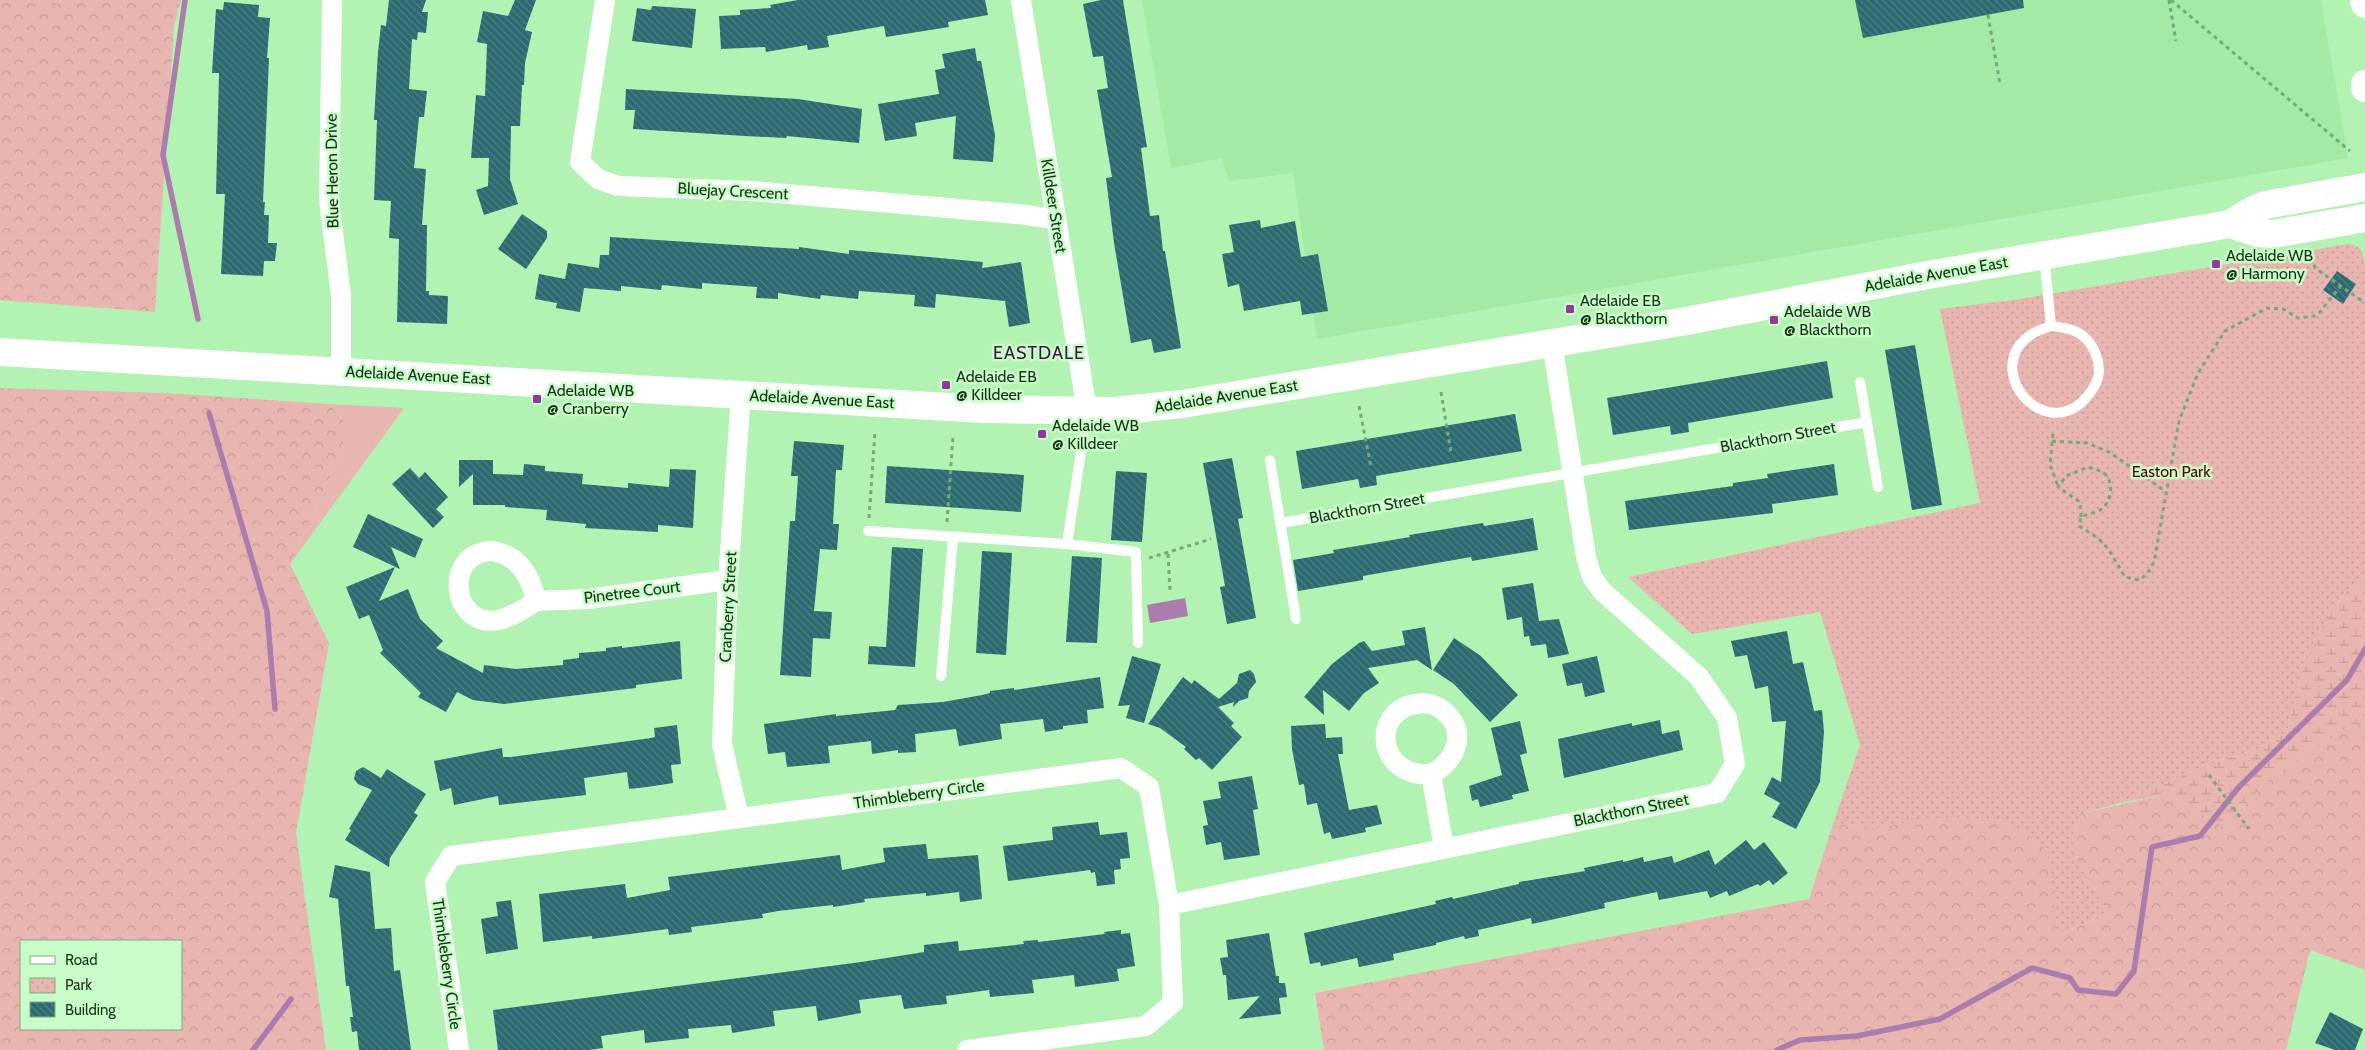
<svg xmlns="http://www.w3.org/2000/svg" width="2365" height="1050" viewBox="0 0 2365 1050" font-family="Cabin,sans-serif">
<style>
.built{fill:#a3eaa4}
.green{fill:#e9b5b0}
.forest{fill:url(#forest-crowns);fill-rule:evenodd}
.wetland{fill:url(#wetland-marsh)}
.park{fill:url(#park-dots)}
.water{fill:#aa7dad}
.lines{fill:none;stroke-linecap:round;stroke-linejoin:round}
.stream{stroke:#aa7dad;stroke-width:5.5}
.building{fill:url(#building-back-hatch)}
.path{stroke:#77a978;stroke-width:3;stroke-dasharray:4 4;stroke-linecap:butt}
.lane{stroke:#fff;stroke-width:10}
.street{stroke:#fff;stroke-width:20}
.secondary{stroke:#fff;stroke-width:28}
.poi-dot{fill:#96359d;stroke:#c8fcc8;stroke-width:2}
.labels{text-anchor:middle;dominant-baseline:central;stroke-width:5;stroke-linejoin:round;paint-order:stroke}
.street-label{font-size:16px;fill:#183219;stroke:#c8fcc8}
.poi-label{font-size:16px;fill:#183219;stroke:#c8fcc8;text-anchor:start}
.park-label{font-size:16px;fill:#580209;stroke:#c8fcc8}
.neighbourhood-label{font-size:18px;letter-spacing:1px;fill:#421446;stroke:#c8fcc8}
</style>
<defs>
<pattern id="forest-crowns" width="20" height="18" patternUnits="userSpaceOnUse" patternTransform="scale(1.25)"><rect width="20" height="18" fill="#e9b5b0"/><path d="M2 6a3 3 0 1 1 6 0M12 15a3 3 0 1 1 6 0" fill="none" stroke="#c79c97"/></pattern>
<pattern id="wetland-marsh" width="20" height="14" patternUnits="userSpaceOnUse" patternTransform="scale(1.25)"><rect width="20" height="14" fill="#e9b5b0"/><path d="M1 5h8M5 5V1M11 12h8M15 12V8" fill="none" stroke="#c79c97"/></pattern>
<pattern id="park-dots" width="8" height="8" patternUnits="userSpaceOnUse" patternTransform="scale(1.25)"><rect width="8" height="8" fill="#e9b5b0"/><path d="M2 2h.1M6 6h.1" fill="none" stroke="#c79c97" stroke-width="1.8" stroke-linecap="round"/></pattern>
<pattern id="building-back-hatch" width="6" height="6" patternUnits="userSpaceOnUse" patternTransform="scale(1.25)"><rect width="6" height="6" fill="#2a6a71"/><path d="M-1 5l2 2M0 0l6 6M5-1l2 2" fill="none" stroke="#4e8083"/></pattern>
</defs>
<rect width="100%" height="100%" fill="#b2f2b2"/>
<path class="built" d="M1142,0H2321L2348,158L1317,339L1293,173L1229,181L1222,158L1171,168Z"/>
<path class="green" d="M329,404L404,408L290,564L343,448V420Z"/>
<g class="forest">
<path d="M0,0H181L174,26L155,312L0,300Z"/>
<path d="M0,388L165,393L329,404L343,420V448L290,564L329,643L296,833L326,1050H0ZM21,941H181V1029H21Z"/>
<path d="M2365,722V970L2310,950L2286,1050H1324L1315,993L1809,899L1833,824L1881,828L1925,818L1998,819L2025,833L2047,850L2058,935L2108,913L2074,855L2073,834L2079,814L2168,794L2223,827L2271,777L2342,731Z"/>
</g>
<path class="wetland" d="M2365,581V722L2342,731L2271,777L2223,827L2168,794L2120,803L2206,765L2260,748L2287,731L2298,684L2315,638L2348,589Z"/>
<path class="park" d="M2348,244C2362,246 2363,252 2365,265V581L2348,589L2315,638L2298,684L2287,731L2260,748L2206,765L2120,803L2079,814L2073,834L2074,855L2108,913L2057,935L2047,850L2025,833L1998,819L1925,818L1881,828L1833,824L1860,745L1820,612L1692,634L1628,577L1980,503L1940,309L2020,299Z"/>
<path class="water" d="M1185,598L1188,616L1150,623L1147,605Z"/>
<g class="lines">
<g class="stream">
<path d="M185,0L163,155L198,319"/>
<path d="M209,413L267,611L275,709"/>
<path d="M253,1050L291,999"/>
<path d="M1777,1050L1800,1040L1857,1036L1940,1019L2032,968L2070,978L2078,990L2116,994L2134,971L2152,847L2200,836L2238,788L2347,680L2365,649"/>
</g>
</g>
<g class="building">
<path d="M389,0H426L422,12H428L426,33L418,32L417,40L412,39L409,89L427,91L424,117H419L414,168L426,169L422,225H427L426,291H429V295L448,296L447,324L397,322L399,239L389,238L391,201L374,200L377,120H374L378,52L381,25L386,26Z"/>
<path d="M515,0H536L525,30L532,32L525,63L524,85H522L520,126H511L510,179L518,204L484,215L476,190L488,186L489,158H471L476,95L485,96L487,44L477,42L483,11L508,16Z"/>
<path d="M798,0H985L988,15L948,22L949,27L886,37L884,26L827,36L829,47L808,50L807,45L766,52L765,47L721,49L719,16L740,15V10L771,8L770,5Z"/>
<path d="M1101,0H1123L1147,147L1141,148L1150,216L1159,215L1163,251H1165L1181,348L1154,353L1151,339L1131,343L1114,243L1106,178L1112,177L1097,90L1108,88L1103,56L1093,57L1083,4Z"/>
<path d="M1855,0H2023L2024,8L1863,38Z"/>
<path d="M224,2L259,5L258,17L270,18L267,58H269L263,202H265L264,215H269L268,243H277L275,261H264L263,276L221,274L225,194H216L219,73H212L216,9L223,10Z"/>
<path d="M652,6L696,9L692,48L632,41L637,8L651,10Z"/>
<path d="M975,48L977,61H981L995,135L993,162L953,159L956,116L915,123L917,136L885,141L878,104L939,94L935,70L945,68L942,54Z"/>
<path d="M626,89L798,99L862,109L859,143L787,136L786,138L745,136L633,129L635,110H625Z"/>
<path d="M522,214L547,231V238L526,269L498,249Z"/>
<path d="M1260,220L1261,228L1295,221L1301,257L1318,254L1328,311L1302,315L1300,301L1244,311L1239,284L1228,287L1222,254L1234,252L1229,225Z"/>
<path d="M610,237L799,249V247L849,254V250L907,255L983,262L982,268L1021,262L1030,323L1009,327L1005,301L936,294L935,308L914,306L915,295L859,291L858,299L821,295L820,299L778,293V299L756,298L757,287L702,283V289L662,285L661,290L621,286V291L584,288L580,312L556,308L557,303L535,299L539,274L565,279L568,263L599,268L600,255H609Z"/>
<path d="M2337,271L2356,284L2343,304L2323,290Z"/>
<path d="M1915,345L1942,505L1912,510L1885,350Z"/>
<path d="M1827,361L1833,398L1688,423L1689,432L1671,435L1670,426L1613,435L1607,398Z"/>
<path d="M1515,414L1522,451L1376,476L1377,485L1360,488L1358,479L1302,489L1296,451Z"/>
<path d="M794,441L844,445L842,470H836L833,524H839L837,550L820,549L814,611L832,612L830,639L813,638L811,677L780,675L790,521H795L798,476H791Z"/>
<path d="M1232,458L1243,518L1238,519L1256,618L1227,624L1220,587L1225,586L1203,463Z"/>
<path d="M459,460H493V474L523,475L524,464L545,466V471L583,474L582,484L628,488V483L669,487L670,469L696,470L693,528L658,525V532L585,528L586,524L546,520L547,510L505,507V505H473V474L459,487Z"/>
<path d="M1834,464L1838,495L1772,504L1773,513L1629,530L1625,501L1733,486V483L1768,478L1767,474Z"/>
<path d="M887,466L1024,475L1021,512L885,503Z"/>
<path d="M410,468L419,478L425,472L448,497L436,509L444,517L433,528L392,484Z"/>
<path d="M1116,471L1147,473L1142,542L1111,540Z"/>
<path d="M368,514L423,539L415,558L391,547L400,569L353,547Z"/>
<path d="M1533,518L1538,550L1472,561L1471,557L1363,576V580L1298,591L1293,560L1334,553L1333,550L1410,537L1409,535L1483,523L1484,526Z"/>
<path d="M892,547L923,549L915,667L868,664L869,646L886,647Z"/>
<path d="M982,551L1012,553L1006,655L976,653Z"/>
<path d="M1072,556L1102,558L1097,643L1066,642Z"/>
<path d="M395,567L379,601L408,589L420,619L443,641L436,648L483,673L484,665L516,669L563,665V660L579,658V653L606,651V648L622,646V648L680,641L682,679L636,685V688L504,704L473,700L457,692L446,712L418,697L421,693L380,653L383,650L369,615L359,619L346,587Z"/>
<path d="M1533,583L1539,621L1559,619L1569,654L1548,658L1546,644L1531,646L1529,636L1524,637L1522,617L1507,620L1502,588Z"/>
<path d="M1425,627L1432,670L1417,660L1368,668L1379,683L1364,693L1349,711L1323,690L1324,715L1304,697L1332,664L1359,643L1364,641L1372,651L1405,645L1402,631Z"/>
<path d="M1787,631L1793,664L1803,662L1814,711L1822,710L1824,732L1820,782L1796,829L1772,817L1780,803L1764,794L1772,777L1781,782L1786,721L1772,722L1768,686L1755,689L1747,655L1735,657L1731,641Z"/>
<path d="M1454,638L1481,656L1518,695L1490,722L1454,684L1433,670Z"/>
<path d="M1132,656L1161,664L1144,723L1126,718L1130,705L1118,706Z"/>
<path d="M1597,656L1605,692L1585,697L1582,683L1567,686L1562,664Z"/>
<path d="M1250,670L1254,674L1256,682L1249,691L1248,698L1239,701L1233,707L1234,702L1218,707L1234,723L1231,726L1242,737L1212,770L1199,758L1196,760L1184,749L1186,747L1160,728L1148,724L1183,677L1192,684L1194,680L1219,699L1237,683L1239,674Z"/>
<path d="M1100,677L1104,708L1087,710L1088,723L1063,726V729L1045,732L1043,719L1000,724L1002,739L959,746L956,729L915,734L916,752L898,753V750L872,754L871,741L828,746L830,763L787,767L785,752L768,754L764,724L836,714V716L895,710L898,705L943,702L982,695L990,693V691L1014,688V690Z"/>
<path d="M1660,720L1662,734L1679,730L1683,750L1564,778L1558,739L1632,723V726Z"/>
<path d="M1520,721L1527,753L1520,755L1529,791L1512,795L1513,799L1480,807L1478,799L1472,801L1469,786L1502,775L1491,728Z"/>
<path d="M1325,724L1326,738L1342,737L1343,754H1338L1349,810L1377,805L1382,824L1365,828L1366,832L1332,839L1330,832L1324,834L1317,803L1307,805L1304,784L1299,785L1292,749L1291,726Z"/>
<path d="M677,725L681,764L671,765L673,783L647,787L629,789L627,772L584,778L586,795L499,805L498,796L454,805L451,788L440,791L434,761L502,748L503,757H511L651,738L655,737L654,728Z"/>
<path d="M363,767L381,778L387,769L426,794L414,813L418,815L390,858L389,867L345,840L351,830L349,829L372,790L358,784L354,779L356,771Z"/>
<path d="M1252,776L1258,809L1253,810L1260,855L1224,860L1221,842L1206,845L1203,826L1208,825L1203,801L1221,798L1218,782Z"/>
<path d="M1098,822L1100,835L1127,832L1130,858L1120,859L1121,869L1114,870L1115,884L1097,886L1095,872L1091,873L1090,870L1008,881L1003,846L1053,840L1052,827Z"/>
<path d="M1746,840L1754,850L1764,842L1788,873L1773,885L1769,880L1760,886L1758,884L1729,896L1727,891L1710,898L1707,891L1659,900L1657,892L1604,903L1605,908L1532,924L1531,918L1478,930L1479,936L1465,939L1464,936L1436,943V945L1393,954L1394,960L1359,967L1357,958L1321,966L1320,962L1310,964L1304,933L1436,904L1435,901L1452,897L1453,899L1519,884V882L1585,871L1584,868L1623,860V862L1643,857L1644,862L1672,856L1674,863L1709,850L1715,865Z"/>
<path d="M926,844L928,859L978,855L982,899L960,902L959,892L926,896V893L864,899L865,902L833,907V905L778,911L762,914L763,918L691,927L692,932L669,935L668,929L592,939V936L543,942L539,894L625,884L627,898L670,890L668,877L840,855L842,870L885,862L883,848Z"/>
<path d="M335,865L370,872L375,929L391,928L394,971L400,970L411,1050H359L357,1031L352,1032L350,1017H353L349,986H346L338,899L329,897Z"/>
<path d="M511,900L518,949L486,954L481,919L498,916L496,902Z"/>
<path d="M1121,930V934L1130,933L1135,966L1117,969L1119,981L1075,987L1074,975L1032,980L1034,993L990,997L989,990L946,996L947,1004L928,1006L904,1009L901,995L859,1000L861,1013L818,1021L816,1006L773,1011L775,1026L732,1033L731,1025L688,1029L689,1038L645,1043L644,1030L601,1036L603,1048L589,1050H498L493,1010L861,962L924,952V945L958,941L959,951L1024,944L1023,941L1038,940V942L1105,934L1104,932Z"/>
<path d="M1269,933L1276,976H1279V983H1285L1287,997L1279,998L1281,1014L1239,1019L1260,996L1228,1000L1226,975H1223L1220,958L1228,957L1226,940Z"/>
<path d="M2330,1012L2363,1029L2355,1050H2335L2315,1043Z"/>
</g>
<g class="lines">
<g class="path">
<path d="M2169,0L2176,41"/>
<path d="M2171,0L2350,151"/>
<path d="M1988,15L2000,84"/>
<path d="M2312,257L2315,268L2365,303"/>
<path d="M1441,392L1451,453"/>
<path d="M1359,406L1371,467"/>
<path d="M2053,434L2050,465L2058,486"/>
<path d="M2052,441L2087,443L2109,452L2165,491"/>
<path d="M2081,517L2080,502L2058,487L2066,476L2088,467C2094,469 2101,470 2106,475C2114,485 2111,504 2100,510C2095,513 2087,514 2081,517L2079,526L2098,538L2109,550L2125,577L2139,580L2147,574L2154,562L2179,421L2198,373L2225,331L2267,308L2283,309L2298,318L2314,316L2319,313L2340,287"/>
<path d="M869,518L875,431"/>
<path d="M947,522L953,436"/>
<path d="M1168,554L1170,590"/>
<path d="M1149,558L1211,539"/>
<path d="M2209,775L2249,829"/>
</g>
<g class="lane">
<path d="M2044,255L2051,326C1961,352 2050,464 2095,385C2105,367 2094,341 2077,332C2069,328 2060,327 2051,326"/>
<path d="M1860,382L1878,487"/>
<path d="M1270,460L1296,619"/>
<path d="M1281,523L1867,422"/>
<path d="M868,531L1067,544L1087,412"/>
<path d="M1067,544L1136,552L1138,643"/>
<path d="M941,676L953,538"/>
</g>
<g class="street">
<path d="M332,0L329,200L341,296V371"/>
<path d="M605,0L580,162L598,179L618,186L753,191L1017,214L1056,219"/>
<path d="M1021,0L1087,411"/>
<path d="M493,551C519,556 531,576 536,601C524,609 512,617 498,620C451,629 442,551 493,551Z"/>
<path d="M536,601L588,599L728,580"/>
<path d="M1431,774C1377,778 1370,711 1416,704C1426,702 1437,705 1445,712C1468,733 1456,761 1431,774L1444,848"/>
<path d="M739,818L722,744L728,580L741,394"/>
<path d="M1169,905L1717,793L1735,764L1727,718L1699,677L1602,591L1592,577L1586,557L1552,343"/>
<path d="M459,1050L435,882L451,856L1121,768L1149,787L1169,905L1173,1003L1146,1026L967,1050"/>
</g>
<g class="secondary">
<path d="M2364,0L2365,4"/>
<path d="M2365,84V88"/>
<path d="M2230,224L2257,233L2273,234L2365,218"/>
<path d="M0,352L984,409L1114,411L1182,404L1681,322L1933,274L2230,224L2253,210L2265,205L2365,187"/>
</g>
</g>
<g class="poi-dot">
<rect x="2211" y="259" width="10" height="10" rx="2.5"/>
<rect x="1565" y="304" width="10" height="10" rx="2.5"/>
<rect x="1769" y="315" width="10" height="10" rx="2.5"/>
<rect x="941" y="380" width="10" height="10" rx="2.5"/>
<rect x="532" y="394" width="10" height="10" rx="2.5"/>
<rect x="1037" y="429" width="10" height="10" rx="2.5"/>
</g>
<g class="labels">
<g class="street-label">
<text transform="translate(332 171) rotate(-91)">Blue Heron Drive</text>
<text transform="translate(733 191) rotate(3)">Bluejay Crescent</text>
<text transform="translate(1054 206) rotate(81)">Killdeer Street</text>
<text transform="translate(1936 274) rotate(-10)">Adelaide Avenue East</text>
<text transform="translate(418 375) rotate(3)">Adelaide Avenue East</text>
<text transform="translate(1226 396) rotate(-9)">Adelaide Avenue East</text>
<text transform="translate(822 399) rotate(3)">Adelaide Avenue East</text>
<text transform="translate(1778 437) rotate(-10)">Blackthorn Street</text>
<text transform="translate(1367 508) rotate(-10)">Blackthorn Street</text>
<text transform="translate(632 592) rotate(-7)">Pinetree Court</text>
<text transform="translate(728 607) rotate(-87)">Cranberry Street</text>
<text transform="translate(919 794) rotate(-8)">Thimbleberry Circle</text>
<text transform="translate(1631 810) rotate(-11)">Blackthorn Street</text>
<text transform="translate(447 964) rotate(82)">Thimbleberry Circle</text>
</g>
<g class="poi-label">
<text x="2226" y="255">Adelaide WB<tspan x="2226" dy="18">@ Harmony</tspan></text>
<text x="1580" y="300">Adelaide EB<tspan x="1580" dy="18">@ Blackthorn</tspan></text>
<text x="1784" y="311">Adelaide WB<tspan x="1784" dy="18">@ Blackthorn</tspan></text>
<text x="956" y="376">Adelaide EB<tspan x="956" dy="18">@ Killdeer</tspan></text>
<text x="547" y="390">Adelaide WB<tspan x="547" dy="18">@ Cranberry</tspan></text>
<text x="1052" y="425">Adelaide WB<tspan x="1052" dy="18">@ Killdeer</tspan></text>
</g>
<g class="park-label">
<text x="2171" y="471">Easton Park</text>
</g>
<g class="neighbourhood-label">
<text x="1039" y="353">EASTDALE</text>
</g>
</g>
<rect x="20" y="940" width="162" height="90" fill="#c8fcc8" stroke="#82ab82"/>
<rect x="30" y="956" width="25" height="8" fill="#ffffff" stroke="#82ab82"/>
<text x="65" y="965" font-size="15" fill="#183219">Road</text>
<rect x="30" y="978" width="25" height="15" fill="url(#park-dots)" stroke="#82ab82"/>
<text x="65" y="990" font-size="15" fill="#183219">Park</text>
<rect x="30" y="1002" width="25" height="15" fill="url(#building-back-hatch)" stroke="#82ab82"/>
<text x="65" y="1015" font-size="15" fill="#183219">Building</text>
</svg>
